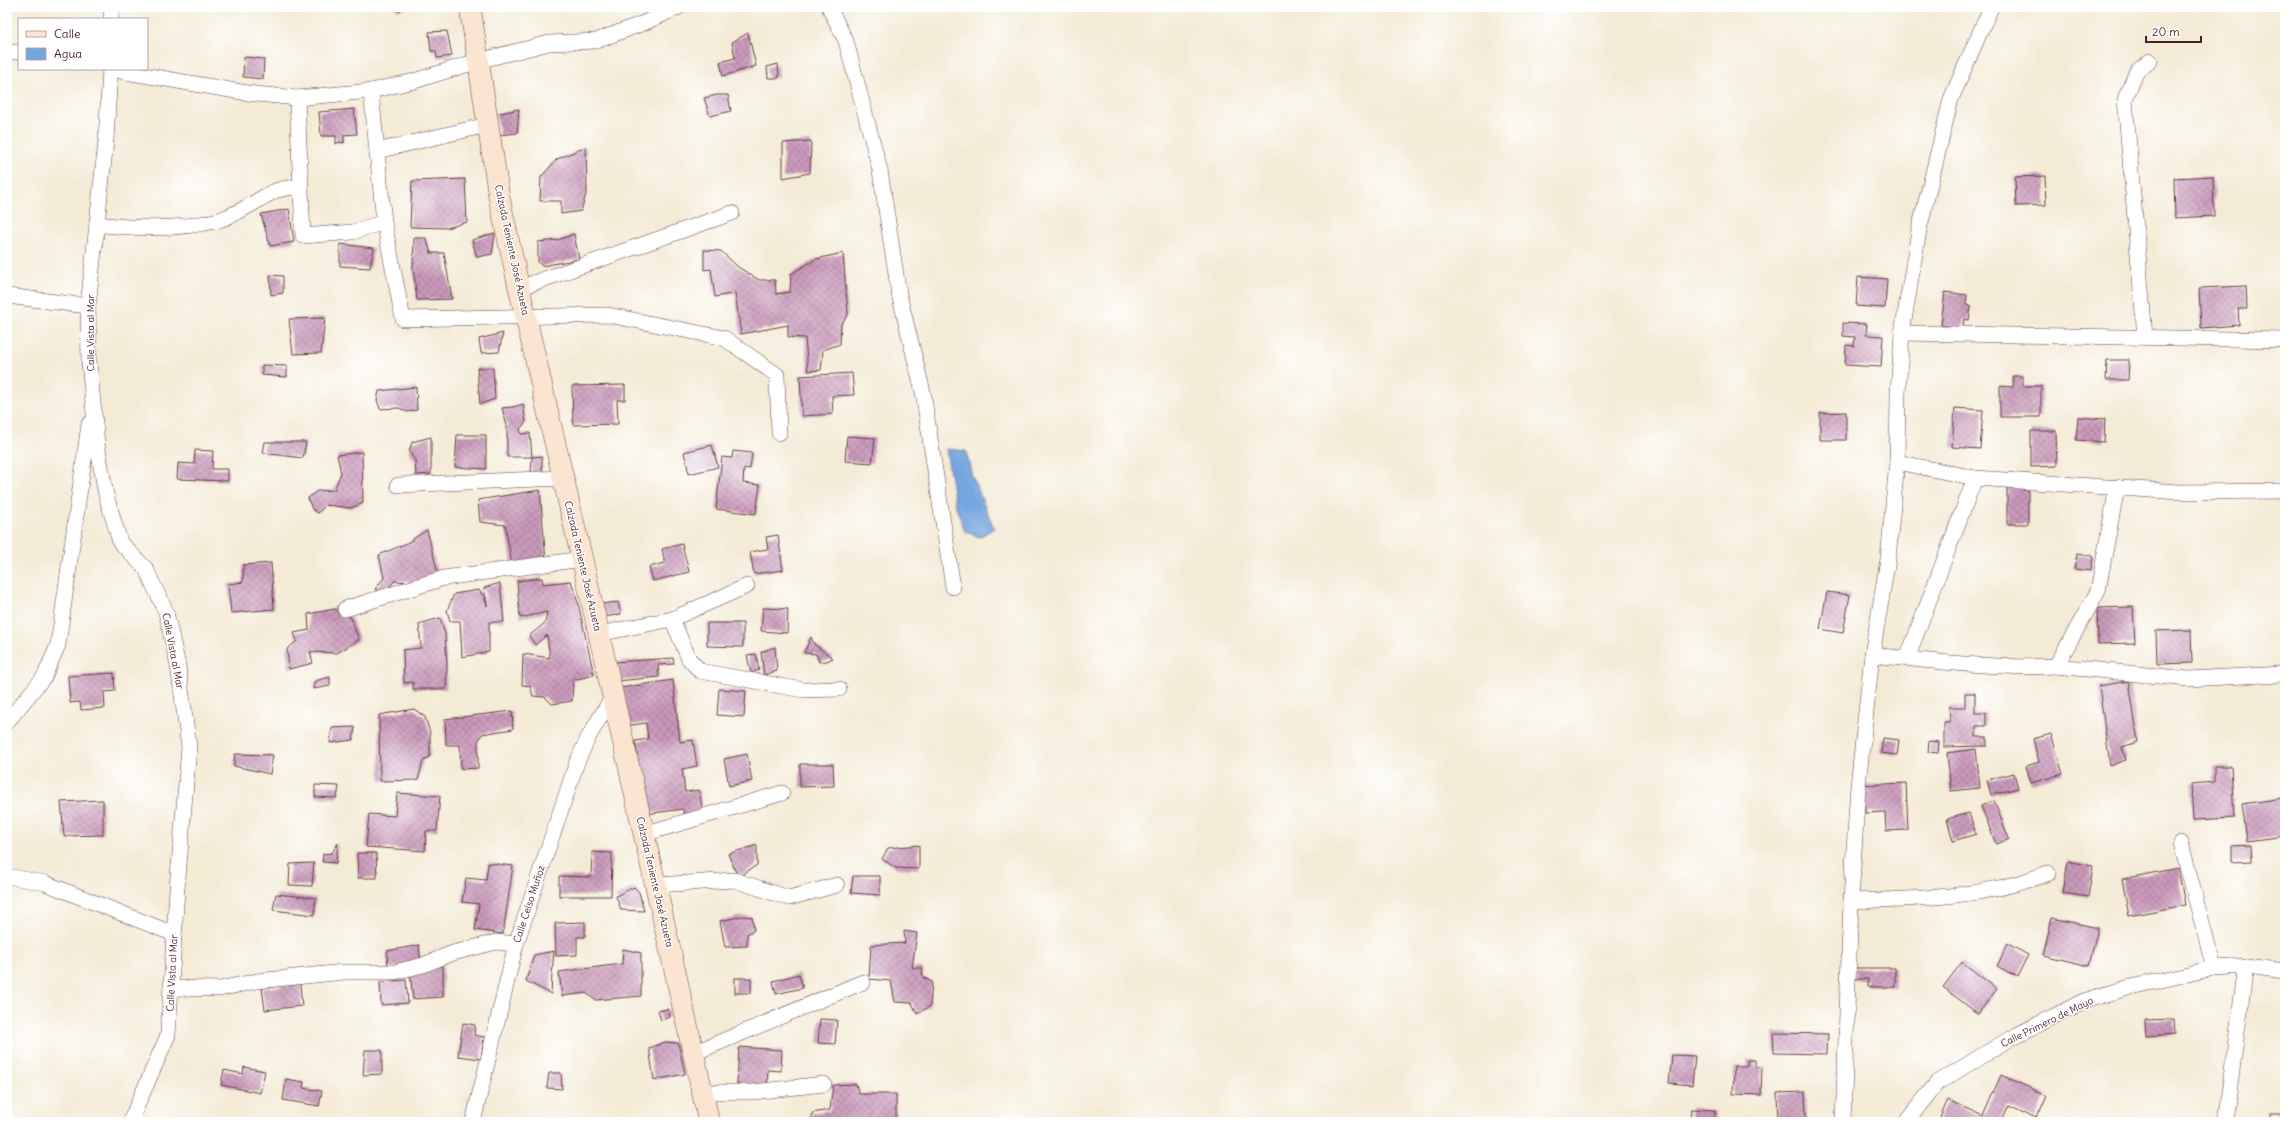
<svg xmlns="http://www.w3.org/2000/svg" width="2292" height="1129" viewBox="0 0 2292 1129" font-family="Delius,sans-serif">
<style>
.water{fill:#74a5df;stroke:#5f6285}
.building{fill:url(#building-cross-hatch)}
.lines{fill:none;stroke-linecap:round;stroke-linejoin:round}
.minor-casing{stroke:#643e45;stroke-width:16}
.secondary-casing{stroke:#643e45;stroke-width:22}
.minor{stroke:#fff;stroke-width:15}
.secondary{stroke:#fce5d0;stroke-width:21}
.labels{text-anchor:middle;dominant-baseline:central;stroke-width:3;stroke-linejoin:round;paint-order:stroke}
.street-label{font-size:10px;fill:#4a1f2b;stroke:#fff}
</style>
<defs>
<pattern id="building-cross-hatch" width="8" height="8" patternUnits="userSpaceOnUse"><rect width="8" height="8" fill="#ca9abb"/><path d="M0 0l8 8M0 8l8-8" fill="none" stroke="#a67d98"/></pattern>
</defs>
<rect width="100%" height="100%" fill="#fff"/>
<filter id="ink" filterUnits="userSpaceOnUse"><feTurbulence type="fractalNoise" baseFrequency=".025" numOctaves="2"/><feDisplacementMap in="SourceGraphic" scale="8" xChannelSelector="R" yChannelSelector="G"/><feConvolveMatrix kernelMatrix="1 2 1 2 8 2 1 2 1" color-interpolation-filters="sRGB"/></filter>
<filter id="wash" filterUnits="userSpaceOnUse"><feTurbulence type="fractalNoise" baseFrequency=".012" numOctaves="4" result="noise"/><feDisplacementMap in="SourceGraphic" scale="16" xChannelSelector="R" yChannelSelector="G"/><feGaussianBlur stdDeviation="0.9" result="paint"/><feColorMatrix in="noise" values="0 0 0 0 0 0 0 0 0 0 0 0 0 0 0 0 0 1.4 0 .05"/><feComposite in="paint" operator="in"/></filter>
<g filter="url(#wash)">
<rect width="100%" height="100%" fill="#f4ebd6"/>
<path class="water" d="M946,449L966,451L972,476L994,528L980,537L965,532L955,504Z"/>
<g id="blocks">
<g class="building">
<path d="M393,7H404L399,11Z"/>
<path d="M447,31L452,56L437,58L436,51H431L429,32Z"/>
<path d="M748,33L756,66L723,76L720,62L735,58L732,42Z"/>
<path d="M244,57L264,59L263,79L243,77Z"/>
<path d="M778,64L779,78H768L767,67Z"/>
<path d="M717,95H728L731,111L710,116L704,98Z"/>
<path d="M354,109L357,134L344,135V143L339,142L336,144V136H321L319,112Z"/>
<path d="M519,109L517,133L500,135L496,114Z"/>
<path d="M811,141L810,173L783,178V143Z"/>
<path d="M586,147L587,191L581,211L561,214V201H540L541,177L557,159Z"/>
<path d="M2045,176L2046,205L2016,206L2015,177Z"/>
<path d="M2213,176L2214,216L2175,218L2174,178Z"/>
<path d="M465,179L467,222L447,228L410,227L412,181Z"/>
<path d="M289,209L294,242L270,246L261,214Z"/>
<path d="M495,233L492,254L477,257L472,240Z"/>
<path d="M574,234L579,259L542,266L538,262V242L558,240Z"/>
<path d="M414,238H426L431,253H444L452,299L417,300L413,268Z"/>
<path d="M340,244L374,248L370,268L340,266Z"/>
<path d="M704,250L721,251L738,267L759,280H775L776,294L790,292L791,274L816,259L843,253L848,315L841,324L840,344L823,350L821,370L808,371L805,338L788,337V325L741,334L735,293L715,297L711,269L704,270Z"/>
<path d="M270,275L283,276V293L271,295Z"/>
<path d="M1858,277L1887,279L1885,308L1856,306Z"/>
<path d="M2246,286L2247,309H2238L2239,325L2201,328L2199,288Z"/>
<path d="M1945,292L1967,295L1966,305L1971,306L1969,320L1964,319L1963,328L1941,325Z"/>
<path d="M325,318L321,353L293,354L289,319Z"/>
<path d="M1843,323L1867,324L1866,335L1883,336L1881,367L1845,365L1846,345L1854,346L1855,337L1843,336Z"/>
<path d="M503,333L499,352L481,353L479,339Z"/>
<path d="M2107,360H2129L2128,380H2106Z"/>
<path d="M262,365L287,366V377L262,375Z"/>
<path d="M477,368H493L495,399L480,404Z"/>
<path d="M852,373L854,395L832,396L833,414L802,416L800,376Z"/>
<path d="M2013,376H2023V386H2041V417H2000V386L2013,387Z"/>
<path d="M625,385V400H617L618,424L573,425L572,386Z"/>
<path d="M416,387L417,410L407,412L399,408L380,409L377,400L379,391Z"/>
<path d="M523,404L526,422L520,429L521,434L530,433L532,457L542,456V474L531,473L532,457H507V426L502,408L513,407Z"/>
<path d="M1955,408L1983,410L1980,449L1952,447Z"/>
<path d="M1846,412V440H1820V413Z"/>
<path d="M2078,417L2105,419L2104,442L2076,440Z"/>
<path d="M2031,431H2056L2057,466L2031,467Z"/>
<path d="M457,435H486V469L455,467Z"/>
<path d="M847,436L875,438L872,463L845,461Z"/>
<path d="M431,437V474L416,475L415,460L409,452L412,442Z"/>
<path d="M265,442H306L303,458L263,453Z"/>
<path d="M712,445L718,467L689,474L684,452Z"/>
<path d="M195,450L213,451L212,469H228V481L177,479L178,463L194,464Z"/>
<path d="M733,451L752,453L750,469L744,468L743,483L760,485L756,514L716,509L722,457L732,458Z"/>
<path d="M362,452L363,503L351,508L326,505L318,513L312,509L308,498L317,491L334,490L341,473L337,455Z"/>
<rect x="2007" y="486" width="21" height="38"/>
<path d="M540,490L546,562L512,565L505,525L480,522L478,500Z"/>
<path d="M427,530L438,574L426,583L394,581L385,594L375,589L384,578L379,555L407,543Z"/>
<path d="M778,535L783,570L754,574L750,552L768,549L766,537Z"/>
<path d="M682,544L689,572L653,581L649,567L665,563L662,549Z"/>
<path d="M2077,554L2093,556L2091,571L2074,569Z"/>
<path d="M271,563L274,609L231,613L228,584L243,582V565Z"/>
<path d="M542,578L543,584L571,581L578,603L594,675L573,680L572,701L552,704L545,697L533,696L530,686L522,685L523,654L550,658L547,635L535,645L529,636L545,623L547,612L520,618L517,581Z"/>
<path d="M500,583L504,622H489V652L462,657L460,621H450L447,611L454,594L479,590L485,599L487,606L484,588Z"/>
<path d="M1827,592L1850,595L1843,633L1820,629Z"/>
<path d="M618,602L621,614L605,617L601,604Z"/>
<path d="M2133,607L2135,643L2098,644L2097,608Z"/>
<path d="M763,608L788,609L787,633L761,631Z"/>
<path d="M335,609L351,618L359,640L337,653L310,652L313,663L289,669L287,649L297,641L294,633L309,630L308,614Z"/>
<path d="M440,618L445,634L447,664L446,689H413V682L404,683L403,650L421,648L419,624Z"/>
<path d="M707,623H743V647L707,646Z"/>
<path d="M2191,630L2192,663L2157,664L2156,631Z"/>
<path d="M811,637L814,644L833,658L827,661L819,662L816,654L804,653Z"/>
<path d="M775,647L777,671L764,675L761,652Z"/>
<path d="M756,654L759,670L751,673L747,655Z"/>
<path d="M673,658L674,664L658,665L659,677L617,681L615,662Z"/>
<path d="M114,673L115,691L104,692L105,708L81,710L80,702L70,703L68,676Z"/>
<path d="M330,677V686L313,689L315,681Z"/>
<path d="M673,680L680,742L693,740L697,766L682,769L685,792L699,790L703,813L684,816L683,809L646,814L635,741L648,739L646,723L625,726L620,688Z"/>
<path d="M2129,681L2138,742L2122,747L2126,760L2110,766L2099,686Z"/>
<path d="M719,689L746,691L744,717L717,715Z"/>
<path d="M1965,693H1975V713H1986V726H1976V737H1987V746L1944,747V722H1950L1949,707H1965Z"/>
<path d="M414,709L425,717L430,733V756L423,761L418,780L380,781L379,715Z"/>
<path d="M512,711L513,729L482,734L478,742V768L461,769L460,745H446L445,719Z"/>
<path d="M355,727L353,740L330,743L332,728Z"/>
<path d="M2051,734L2063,774L2031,783L2026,766L2039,762L2033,739Z"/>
<path d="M1883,738L1899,740L1897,755L1881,753Z"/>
<path d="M1929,741L1939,742L1938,753L1928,752Z"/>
<path d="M1976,749L1980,788L1951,791L1947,753Z"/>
<path d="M235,754L273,755L270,774L234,766Z"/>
<path d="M747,754L752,781L729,786L724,759Z"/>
<path d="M800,764H833L834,786L800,787Z"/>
<path d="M2214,766H2231L2234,818L2193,820L2191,784L2214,782Z"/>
<path d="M2014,773L2018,788L1991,795L1987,780Z"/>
<path d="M1906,783L1908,830L1886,831L1885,812L1865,813L1864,785Z"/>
<path d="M315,785L339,786L337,798L315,797Z"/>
<path d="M397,793L440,796L437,831H426L425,851L366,847L369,814L395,816Z"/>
<path d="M2282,798L2285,836L2247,841L2242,804Z"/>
<path d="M103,800V835L64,836L61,802Z"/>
<path d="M1994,801L2009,839L1996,844L1981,806Z"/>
<path d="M1969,813L1976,834L1953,841L1947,819Z"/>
<path d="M338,843L336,863L322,862L323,854L332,853Z"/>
<path d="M757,845V865L738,877L728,854Z"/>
<path d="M919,845V869L896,868L882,859L888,848Z"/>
<path d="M2251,845L2252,861L2232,862V846Z"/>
<path d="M592,852L612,853L611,896H559V876L591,877Z"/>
<path d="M357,853H376L377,878H358Z"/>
<path d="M2068,861L2093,866L2088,897L2063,893Z"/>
<path d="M314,863L312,886L289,885L290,864Z"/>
<path d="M488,863L513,866L503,934L475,930L479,904L462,902L466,878L486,880Z"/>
<path d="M2178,868L2185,905L2129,916L2122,879Z"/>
<path d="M853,876H880V895L851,893Z"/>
<path d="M634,887L639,892L644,911L621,910L616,896Z"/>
<path d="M276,894L316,898L314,915L273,910Z"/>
<path d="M743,916L752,917L754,930L747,934V946L725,947L720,921Z"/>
<path d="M2052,918L2098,928L2089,966L2043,955Z"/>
<path d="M585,922V937H577V955L556,956L555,923Z"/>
<path d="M904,931L917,933L912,968H922L923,977L932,982L930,1006L917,1014L912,1003L895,1002L891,981L869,979L871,945L905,943Z"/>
<path d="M2008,944L2028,955L2017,977L1997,966Z"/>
<path d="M419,945L421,965L388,968L387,951Z"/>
<path d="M623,949L641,953V996L595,1000L586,993L562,996L559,972L622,964Z"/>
<path d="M554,951L552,974L551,994L526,981L534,955Z"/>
<path d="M1962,962L1997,989L1978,1014L1943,987Z"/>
<path d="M443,966V997L413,999L410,972Z"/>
<path d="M1855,968H1895V987H1868V979H1856Z"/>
<path d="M799,974L803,988L776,994L773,981Z"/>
<rect x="735" y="978" width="16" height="15"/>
<path d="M406,980L408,1003L381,1005L380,982Z"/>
<path d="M300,984L302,1006L265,1010L262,988Z"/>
<path d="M668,1009L670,1017L661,1020L658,1011Z"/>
<path d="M820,1019L837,1020L835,1044L818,1043Z"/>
<path d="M2174,1019L2175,1034L2146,1036L2145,1020Z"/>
<path d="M463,1023L475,1025L474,1035L484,1037L481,1059L458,1056Z"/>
<path d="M1773,1033L1828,1034L1827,1054L1774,1053Z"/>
<path d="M665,1042L678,1043L685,1074L654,1080L649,1048Z"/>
<path d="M739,1047L782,1050L781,1071L768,1070L767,1086L737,1084Z"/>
<path d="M365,1050H382V1074L363,1075Z"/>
<path d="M1672,1055L1695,1056L1692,1085L1669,1083Z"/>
<path d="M1747,1060H1755V1067H1762L1761,1095L1733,1094L1734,1066H1747Z"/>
<path d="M244,1067L265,1071L260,1093L221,1085L224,1070L243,1074Z"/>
<path d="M549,1073H561L562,1089L547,1088Z"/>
<path d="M2001,1075L2046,1095L2036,1118L2008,1105L2002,1118L2012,1122H1965L1959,1119L1957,1122H1938L1948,1100L1983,1116Z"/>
<path d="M286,1079L304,1082L303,1088L322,1091L319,1106L283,1100Z"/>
<path d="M856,1084L859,1094H896V1121L812,1122V1113L830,1110L833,1085Z"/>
<path d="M1805,1092L1806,1120L1778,1122L1777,1093Z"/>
<path d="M1691,1109L1715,1110V1122H1690Z"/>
<rect x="2271" y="1115" width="14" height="7"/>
</g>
</g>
</g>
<g filter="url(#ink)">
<use href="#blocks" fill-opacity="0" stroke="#643e45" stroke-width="1"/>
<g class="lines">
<defs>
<g id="minor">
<path d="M829,7L846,41L880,170L899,294L923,392L953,587"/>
<path d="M111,19L112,7"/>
<path d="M7,52H19"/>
<path d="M109,69L247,93L297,98L371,91L414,81L478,61L549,43L596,41L646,22L679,7"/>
<path d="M110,69L106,141L88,306L89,361L97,444L106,495L120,542L146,569L166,612L178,666L189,747L177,889L168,1035L130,1122"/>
<path d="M371,91L384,222L403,319L608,315L724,338L777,375L779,433"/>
<path d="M297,98L303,236L353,232L384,222"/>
<path d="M377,151L487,125"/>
<path d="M97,224C136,229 180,230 219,220C239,214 255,201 273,192C280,188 292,188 300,186"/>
<path d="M519,288L732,213"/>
<path d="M7,296L88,306"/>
<path d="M1902,333L2285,340"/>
<path d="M2145,337L2125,99L2137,71L2150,61"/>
<path d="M1897,462L1975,478L2179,492L2285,491"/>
<path d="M398,485L563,478"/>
<path d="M345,609L444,578L582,559"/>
<path d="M672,619L689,659L700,671L803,690L839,689"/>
<path d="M599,634L672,619L747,586"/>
<path d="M1872,655C1933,661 1994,669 2056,666L2098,591L2117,487"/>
<path d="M1907,659L1975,478"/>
<path d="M2056,666L2188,679L2284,674"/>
<path d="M7,722L44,677L58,645L89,424"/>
<path d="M644,834L782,793"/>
<path d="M2181,843L2214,968"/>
<path d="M7,876L45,883L174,934"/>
<path d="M657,885L734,880L789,898L837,885"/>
<path d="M1851,901C1917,899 1986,898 2048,873"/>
<path d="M171,988L219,989L257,981L344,972H395L423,965L453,953L496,942L516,944"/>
<path d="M694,1053L863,982"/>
<path d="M703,1092H753L824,1084"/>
<path d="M473,1122L516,944L577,762L589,736L613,696"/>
<path d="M1843,1122L1851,901L1858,786L1872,655L1888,559L1897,462L1898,394L1902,333L1919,230L1951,99L1991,7"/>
<path d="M1906,1122L1937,1083L2011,1038L2084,1001L2127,988L2214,968L2246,966L2285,971"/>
<path d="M2225,1122L2246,966"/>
</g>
<path id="secondary" d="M470,7L499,197L519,288L582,559L709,1122"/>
</defs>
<use href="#minor" class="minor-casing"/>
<use href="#secondary" class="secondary-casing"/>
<use href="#minor" class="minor"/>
<use href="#secondary" class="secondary"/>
</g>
</g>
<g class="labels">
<g class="street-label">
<text transform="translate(512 250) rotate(78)">Calzada Teniente José Azueta</text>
<text transform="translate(90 333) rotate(-90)">Calle Vista al Mar</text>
<text transform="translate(583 566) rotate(77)">Calzada Teniente José Azueta</text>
<text transform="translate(173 651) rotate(79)">Calle Vista al Mar</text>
<text transform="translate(655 882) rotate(77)">Calzada Teniente José Azueta</text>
<text transform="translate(529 904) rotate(-72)">Calle Celso Muñoz</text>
<text transform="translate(172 973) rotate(-87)">Calle Vista al Mar</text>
<text transform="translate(2047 1022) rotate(-26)">Calle Primero de Mayo</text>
</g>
</g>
<rect width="2292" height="1129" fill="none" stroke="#fff" stroke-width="24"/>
<rect x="18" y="18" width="130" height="52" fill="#ffffff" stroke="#b7a5aa"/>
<rect x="26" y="31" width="20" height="6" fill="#fce5d0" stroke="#b7a5aa"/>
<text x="54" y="38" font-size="12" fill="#4a1f2b">Calle</text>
<rect x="26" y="48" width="20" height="12" fill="#74a5df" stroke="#b7a5aa"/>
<text x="54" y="58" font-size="12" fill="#4a1f2b">Agua</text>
<path d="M2146 36v6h55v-6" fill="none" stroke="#4a1f2b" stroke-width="2"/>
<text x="2152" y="36" font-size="12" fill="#4a1f2b" stroke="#ffffff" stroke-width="3" paint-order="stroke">20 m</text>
</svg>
